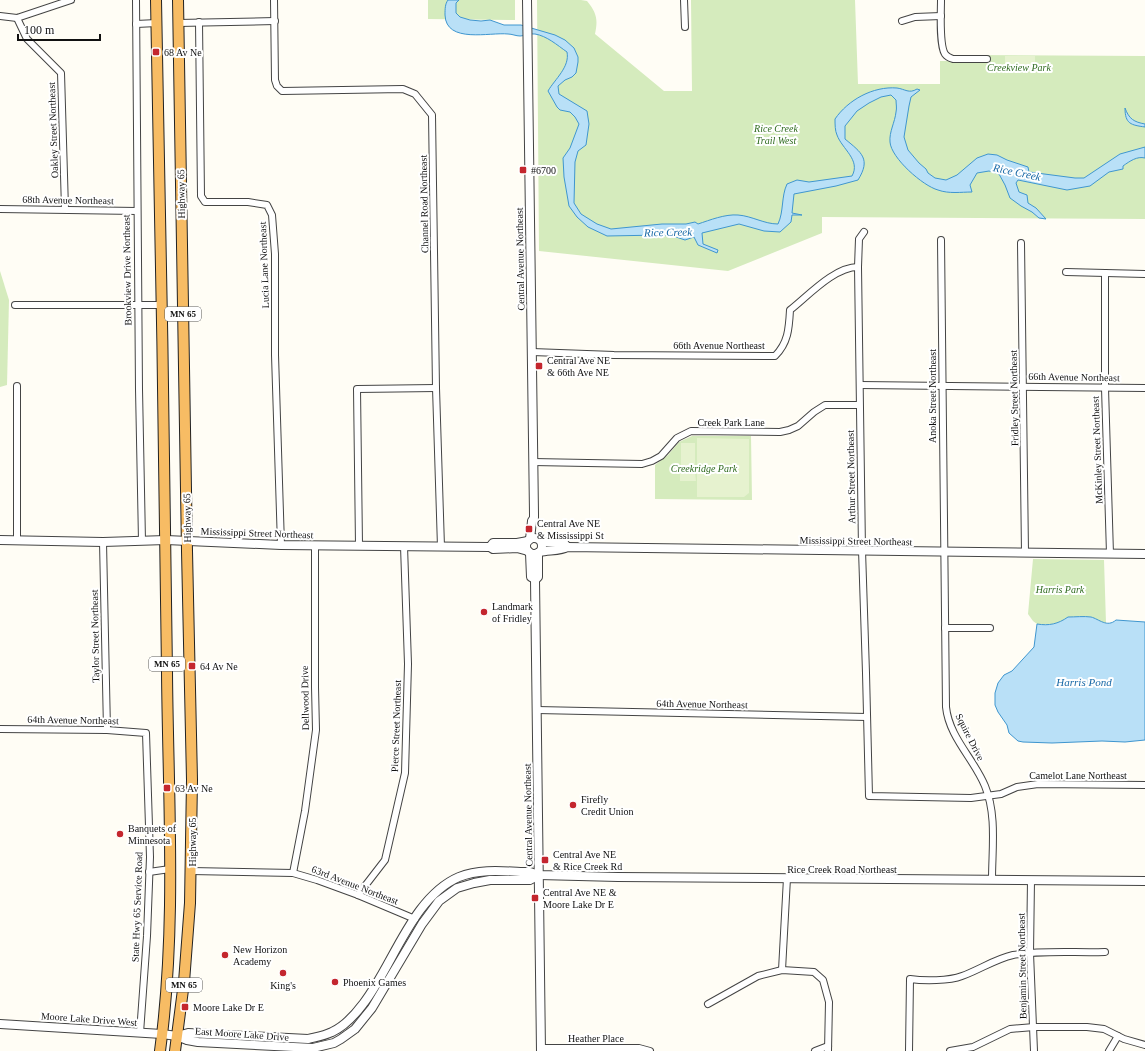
<svg xmlns="http://www.w3.org/2000/svg" width="1145" height="1051" viewBox="0 0 1145 1051" font-family="'Times New Roman',serif">
<style>
.green{fill:#d5ebbd}
.pitch{fill:#e6f2cf}
.water{fill:#b9e0f7;stroke:#3f96cf}
.lines{fill:none;stroke-linecap:round;stroke-linejoin:round}
.minor-casing{stroke:#444;stroke-width:8}
.tertiary-casing{stroke:#444;stroke-width:10}
.trunk-casing{stroke:#222;stroke-width:12}
.minor{stroke:#fff;stroke-width:6}
.tertiary{stroke:#fff;stroke-width:8}
.trunk{stroke:#f7bc64;stroke-width:10}
.poi-dot{fill:#c4262e;stroke:#fff;stroke-width:1.5}
.labels{text-anchor:middle;dominant-baseline:central;stroke-width:4;stroke-linejoin:round;paint-order:stroke}
.shield{fill:#fff;stroke:#585858;stroke-width:1}
.shield-label{font-size:9px;font-weight:bold;fill:#111}
.poi-label{font-size:10px;fill:#111;stroke:#fff;text-anchor:start}
.park-label{font-size:10px;font-style:italic;fill:#2f6b1f;stroke:#fff}
.street-label{font-size:10px;fill:#111;stroke:#fff}
.water-label{font-size:11px;font-style:italic;fill:#1768a6;stroke:#fff}
</style>
<rect width="100%" height="100%" fill="#fffdf5"/>
<g class="green">
<path d="M428,0H515V20L428,19Z"/>
<path d="M537,0H581L587,1C597,13 598,20 595,34L664,91H692L691,0H855L858,84H940V61H974V55L1145,56V219L822,217V233L728,271L539,251Z"/>
<path d="M0,271L9,300L7,385L0,387Z"/>
<path d="M692,436H751L752,500L655,499V465L668,455L679,442Z"/>
<path d="M1033,559L1104,560L1106,623L1099,622L1095,619L1068,617L1060,623L1043,625L1037,624L1033,621L1028,614Z"/>
</g>
<g class="pitch">
<rect x="1005" y="56" width="30" height="15"/>
<path d="M697,438L749,439V493L744,497H697Z"/>
<rect x="681" y="443" width="14" height="29"/>
<path d="M680,473H695L696,481H680Z"/>
</g>
<g class="water">
<path d="M448,0H459L456,3V13L460,17L470,20L481,21L490,20L504,25H521L555,35L565,40L574,48L578,57V62L576,73L572,77L565,80L558,86L559,94L587,111L589,124L586,145L578,151L575,162L574,203L581,214L597,224L611,229L662,224H686L695,222L698,224C710,220 725,214 738,215C752,216 764,224 778,224C784,211 781,197 787,184L797,180L809,182L852,176C861,160 842,149 837,135C835,131 835,124 835,119C848,100 873,86 897,88C905,89 909,94 917,89L920,90L911,97L909,106L904,137L908,150L919,163L926,169L928,173L935,178L946,180L957,175L977,158L988,154L997,155L1007,160L1028,167L1029,172L1075,178H1084L1120,154L1145,147V158C1137,156 1130,161 1123,166V169L1109,172L1090,186L1067,190L1018,180L1016,183L1019,192L1027,195L1028,203L1036,208L1046,219L1039,218L1032,212L1021,206L1010,198L1005,185L999,174L989,171L977,173L970,185L972,192C961,192 949,194 938,190C923,186 891,158 890,142C889,132 895,122 896,112C897,108 896,104 896,100L891,95L881,97L869,103L857,111L845,126V139C862,153 871,159 858,180L836,186L794,194L792,213L802,215H792L791,222L780,232L764,231L739,224L702,233L703,244L718,250L717,253L698,245L694,237L685,240L676,237L661,235L607,236L588,227L577,217L569,206L564,177L563,158L570,148L579,124L575,117L570,112L560,110L557,107L548,91C555,79 570,67 567,52C557,45 547,36 535,34C530,33 525,36 520,36C516,36 512,34 508,34C490,32 446,44 445,15C445,9 445,4 448,0Z"/>
<path d="M1125,108C1129,119 1134,122 1145,124V127C1131,125 1125,124 1125,108Z"/>
<path d="M1068,617C1075,617 1084,616 1091,617C1099,619 1107,628 1116,620L1145,622V740L1125,742L1102,741L1052,743L1023,742L1018,741L1009,733L1007,725L998,712L995,705V693L998,683L1004,675L1012,671L1034,647L1037,624C1049,626 1058,624 1068,617Z"/>
</g>
<g class="lines">
<defs>
<g id="minor">
<path d="M136,0L139,389L142,541"/>
<path d="M274,0L275,80L277,86L282,91L403,89L415,94L432,115L436,388L441,547"/>
<path d="M684,0L685,27"/>
<path d="M941,0C941,11 939,45 945,54C947,57 950,58 953,59H987"/>
<path d="M0,16L17,18L71,0"/>
<path d="M17,18L27,39L61,73L65,209"/>
<path d="M902,21L915,17L941,16"/>
<path d="M199,22L201,196L205,202H248L267,205L272,215L275,254V355L281,545"/>
<path d="M178,23L275,21"/>
<path d="M136,24L157,23"/>
<path d="M0,209L137,211"/>
<path d="M864,232L859,239L858,267L862,550L866,673L869,796L971,798L1001,794L1017,787L1038,784L1145,785"/>
<path d="M941,240L946,707C949,737 974,759 985,786C997,815 992,849 992,880"/>
<path d="M1021,243L1025,553"/>
<path d="M1066,272L1145,274"/>
<path d="M1105,273V388L1110,554"/>
<path d="M15,305H161"/>
<path d="M532,352L614,355L775,356C788,343 789,329 790,310C808,296 834,267 858,267"/>
<path d="M860,385L1145,388"/>
<path d="M17,386V541"/>
<path d="M533,462L642,464L652,461L661,456L677,438L691,431L780,432L789,430L798,426L814,412L825,405H859"/>
<path d="M103,542L107,730"/>
<path d="M359,545L357,389L436,388"/>
<path d="M945,628H990"/>
<path d="M537,710L867,717"/>
<path d="M0,729L107,730L146,733L150,857L147,936L140,1033"/>
<path d="M191,871L293,873L317,880L358,895L415,919"/>
<path d="M149,872L170,869"/>
<path d="M293,873L305,811L316,730L315,687V545"/>
<path d="M1031,880L1030,953L1034,1051"/>
<path d="M358,895L385,860L405,773L408,664L404,546"/>
<path d="M782,970L787,878"/>
<path d="M708,1004L758,976L782,970L814,972L823,980L829,1002L828,1051"/>
<path d="M541,1048H639L650,1051"/>
<path d="M815,1051L828,1046"/>
<path d="M909,1051L910,979C924,981 949,981 962,976C979,970 995,959 1013,955C1041,950 1076,953 1105,952"/>
<path d="M950,1051L973,1047L1010,1029L1034,1027H1087L1104,1029L1124,1039L1145,1045"/>
<path d="M1109,1051L1118,1036"/>
</g>
<g id="tertiary">
<path d="M527,0L534,514V518L532,521L530,539"/>
<circle cx="534" cy="546" r="8"/>
<path d="M0,540L103,542L166,540L281,545L490,547L493,549L517,548L528,551"/>
<path d="M542,542L564,543L567,547"/>
<path d="M490,547L493,543H517L528,541"/>
<path d="M540,552C548,550 561,551 567,547L1145,554"/>
<path d="M530,553L531,577L535,579"/>
<path d="M538,553V577L535,580L541,1051"/>
<path d="M0,1024L162,1034L177,1036L187,1040L198,1042L313,1048L334,1043L341,1039L355,1029L372,1008L422,924L439,901L457,888L474,883L490,880H530L539,875"/>
<path d="M177,1036L188,1033L308,1039C316,1037 324,1036 332,1032C345,1026 354,1016 363,1004C393,966 412,897 459,877C479,869 501,871 523,872H530L539,875L618,877L1145,881"/>
</g>
<g id="trunk">
<path d="M156,0C160,224 165,447 167,671C168,797 177,925 160,1051"/>
<path d="M175,1051L184,982L190,903L192,780L187,551L178,0"/>
</g>
</defs>
<use href="#minor" class="minor-casing"/>
<use href="#tertiary" class="tertiary-casing"/>
<use href="#trunk" class="trunk-casing"/>
<use href="#minor" class="minor"/>
<use href="#tertiary" class="tertiary"/>
<use href="#trunk" class="trunk"/>
</g>
<g class="poi-dot">
<rect x="152" y="48" width="8" height="8" rx="2"/>
<rect x="519" y="166" width="8" height="8" rx="2"/>
<rect x="535" y="362" width="8" height="8" rx="2"/>
<rect x="525" y="525" width="8" height="8" rx="2"/>
<circle cx="484" cy="612" r="4"/>
<rect x="188" y="662" width="8" height="8" rx="2"/>
<rect x="163" y="784" width="8" height="8" rx="2"/>
<circle cx="573" cy="805" r="4"/>
<circle cx="120" cy="834" r="4"/>
<rect x="541" y="856" width="8" height="8" rx="2"/>
<rect x="531" y="894" width="8" height="8" rx="2"/>
<circle cx="225" cy="955" r="4"/>
<circle cx="283" cy="973" r="4"/>
<circle cx="335" cy="982" r="4"/>
<rect x="181" y="1003" width="8" height="8" rx="2"/>
</g>
<g class="labels">
<g class="shield">
<rect x="165" y="307" width="36" height="14" rx="3"/>
<rect x="149" y="657" width="36" height="14" rx="3"/>
<rect x="166" y="978" width="36" height="14" rx="3"/>
</g>
<g class="shield-label">
<text x="183" y="314">MN 65</text>
<text x="167" y="664">MN 65</text>
<text x="184" y="985">MN 65</text>
</g>
<g class="poi-label">
<text x="164" y="52">68 Av Ne</text>
<text x="531" y="170">#6700</text>
<text x="547" y="360">Central Ave NE<tspan x="547" dy="12">&amp; 66th Ave NE</tspan></text>
<text x="537" y="523">Central Ave NE<tspan x="537" dy="12">&amp; Mississippi St</tspan></text>
<text x="492" y="606">Landmark<tspan x="492" dy="12">of Fridley</tspan></text>
<text x="200" y="666">64 Av Ne</text>
<text x="175" y="788">63 Av Ne</text>
<text x="581" y="799">Firefly<tspan x="581" dy="12">Credit Union</tspan></text>
<text x="128" y="828">Banquets of<tspan x="128" dy="12">Minnesota</tspan></text>
<text x="553" y="854">Central Ave NE<tspan x="553" dy="12">&amp; Rice Creek Rd</tspan></text>
<text x="543" y="892">Central Ave NE &amp;<tspan x="543" dy="12">Moore Lake Dr E</tspan></text>
<text x="233" y="949">New Horizon<tspan x="233" dy="12">Academy</tspan></text>
<text x="343" y="982">Phoenix Games</text>
<text x="283" y="985" text-anchor="middle">King's</text>
<text x="193" y="1007">Moore Lake Dr E</text>
</g>
<g class="park-label">
<text x="1019" y="67">Creekview Park</text>
<text x="776" y="128">Rice Creek<tspan x="776" dy="12">Trail West</tspan></text>
<text x="704" y="468">Creekridge Park</text>
<text x="1060" y="589">Harris Park</text>
</g>
<g class="street-label">
<text transform="translate(53 130) rotate(-92)">Oakley Street Northeast</text>
<text transform="translate(181 194) rotate(-91)">Highway 65</text>
<text transform="translate(68 200) rotate(1)">68th Avenue Northeast</text>
<text transform="translate(424 204) rotate(-91)">Channel Road Northeast</text>
<text transform="translate(520 259) rotate(-91)">Central Avenue Northeast</text>
<text transform="translate(264 265) rotate(-92)">Lucia Lane Northeast</text>
<text transform="translate(127 270) rotate(-91)">Brookview Drive Northeast</text>
<text x="719" y="345">66th Avenue Northeast</text>
<text transform="translate(1074 377) rotate(1)">66th Avenue Northeast</text>
<text transform="translate(932 396) rotate(-90)">Anoka Street Northeast</text>
<text transform="translate(1014 398) rotate(-91)">Fridley Street Northeast</text>
<text x="731" y="422">Creek Park Lane</text>
<text transform="translate(1097 450) rotate(-92)">McKinley Street Northeast</text>
<text transform="translate(851 477) rotate(-91)">Arthur Street Northeast</text>
<text transform="translate(187 518) rotate(-91)">Highway 65</text>
<text transform="translate(257 533) rotate(2)">Mississippi Street Northeast</text>
<text transform="translate(856 541) rotate(1)">Mississippi Street Northeast</text>
<text transform="translate(95 636) rotate(-91)">Taylor Street Northeast</text>
<text transform="translate(305 698) rotate(-91)">Dellwood Drive</text>
<text transform="translate(702 704) rotate(1)">64th Avenue Northeast</text>
<text transform="translate(73 720) rotate(1)">64th Avenue Northeast</text>
<text transform="translate(396 726) rotate(-88)">Pierce Street Northeast</text>
<text transform="translate(970 737) rotate(63)">Squire Drive</text>
<text x="1078" y="775">Camelot Lane Northeast</text>
<text transform="translate(528 815) rotate(-91)">Central Avenue Northeast</text>
<text transform="translate(192 842) rotate(-90)">Highway 65</text>
<text x="842" y="869">Rice Creek Road Northeast</text>
<text transform="translate(355 885) rotate(21)">63rd Avenue Northeast</text>
<text transform="translate(137 907) rotate(-88)">State Hwy 65 Service Road</text>
<text transform="translate(1022 966) rotate(-91)">Benjamin Street Northeast</text>
<text transform="translate(89 1019) rotate(4)">Moore Lake Drive West</text>
<text transform="translate(242 1034) rotate(4)">East Moore Lake Drive</text>
<text x="596" y="1038">Heather Place</text>
</g>
<g class="water-label">
<text transform="translate(1017 172) rotate(12)">Rice Creek</text>
<text transform="translate(668 232) rotate(-1)">Rice Creek</text>
<text x="1084" y="682">Harris Pond</text>
</g>
</g>
<path d="M18 34v6h82v-6" fill="none" stroke="#111111" stroke-width="2"/>
<text x="24" y="34" font-size="12" fill="#111111" stroke="#ffffff" stroke-width="3" paint-order="stroke">100 m</text>
</svg>
